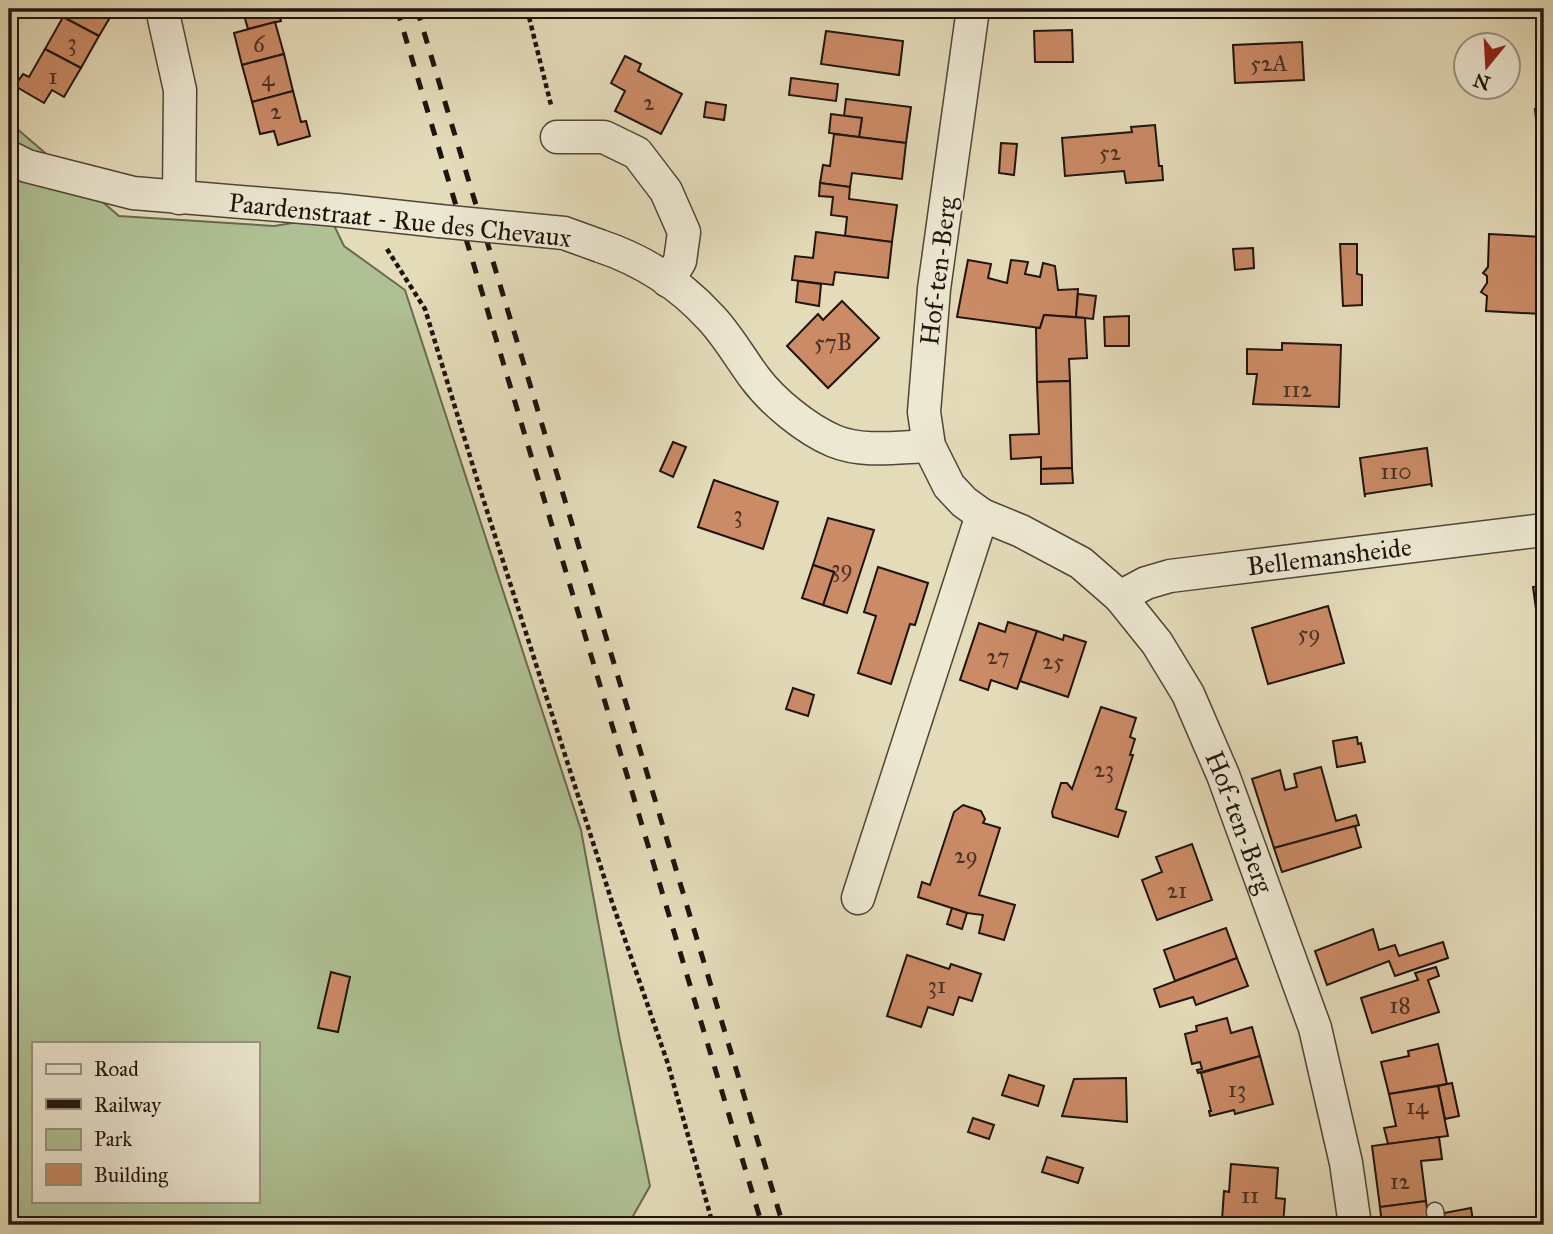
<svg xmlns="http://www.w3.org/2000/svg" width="1553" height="1234" viewBox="0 0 1553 1234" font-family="'IM FELL Great Primer',serif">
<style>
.green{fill:#afc194;stroke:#676a50;stroke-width:2;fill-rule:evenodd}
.building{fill:#cb8b67;stroke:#1f130d;stroke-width:2}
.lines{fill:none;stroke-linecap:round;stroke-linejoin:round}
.lane-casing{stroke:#504538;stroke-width:19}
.street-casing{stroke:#504538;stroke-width:35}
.path{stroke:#1f130d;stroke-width:4.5;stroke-dasharray:5 3.5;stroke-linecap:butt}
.lane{stroke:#ede8d2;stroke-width:16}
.street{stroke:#ede8d2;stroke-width:32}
.rail{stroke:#1f130d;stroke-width:5;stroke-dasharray:12 12;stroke-linecap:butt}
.street-bridge-casing{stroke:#504538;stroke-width:35;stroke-linecap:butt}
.street-bridge{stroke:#ede8d2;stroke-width:32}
.labels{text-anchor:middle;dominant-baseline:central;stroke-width:5;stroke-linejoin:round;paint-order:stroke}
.number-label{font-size:23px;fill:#4a3124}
.street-label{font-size:26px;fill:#1f130d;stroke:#ede8d2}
</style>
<rect width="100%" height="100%" fill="#e4dbb9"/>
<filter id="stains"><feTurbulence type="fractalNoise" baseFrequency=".00286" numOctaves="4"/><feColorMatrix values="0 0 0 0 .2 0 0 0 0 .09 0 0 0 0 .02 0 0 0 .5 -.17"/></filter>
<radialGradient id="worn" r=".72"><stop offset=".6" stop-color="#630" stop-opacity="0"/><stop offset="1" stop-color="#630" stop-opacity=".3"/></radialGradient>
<path class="green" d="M9,122L119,216L274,226L330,217L344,246L405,290L581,830L619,1035L650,1186L628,1225H9ZM33,1043H257V1201H33Z"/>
<g class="building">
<path d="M68,9H115L99,36L63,17Z"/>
<path d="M243,9H268L244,15Z"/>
<path d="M268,9H278L281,21L248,29L244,15Z"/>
<path d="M1041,9H1082V16L1054,15V18L1041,16Z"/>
<path d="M63,17L99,36L81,68L45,49Z"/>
<path d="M275,22L284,54L242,65L234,33Z"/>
<path d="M1072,30L1073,62H1035L1034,31Z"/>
<path d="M826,31L903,41L899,75L821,64Z"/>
<path d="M1302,42L1304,80L1235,83L1233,45Z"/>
<path d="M45,49L81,68L64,97L52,90L44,103L15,86L23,74L29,77Z"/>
<path d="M284,54L293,91L252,102L242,65Z"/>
<path d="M625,56L641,64L638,71L682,94L661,134L615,111L625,91L611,83Z"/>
<path d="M791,78L838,84L836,101L789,95Z"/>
<path d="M293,91L301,122L306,121L310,136L278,145L274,131L260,134L252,102Z"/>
<path d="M846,99L911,107L906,143L859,137L862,118L844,116Z"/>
<path d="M706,102L726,105L724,120L704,117Z"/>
<path d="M1544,108V137L1538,138L1535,109Z"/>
<path d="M831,114L862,118L859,137L829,133Z"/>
<path d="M1155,125L1159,166H1162L1163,180L1126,183L1124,171L1065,176L1062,138L1132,132L1131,127Z"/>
<path d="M834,134L906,143L902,179L852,173L850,187L820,183L823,165L830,166Z"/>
<path d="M1001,143L1017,144L1014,175L999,173Z"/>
<path d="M820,183L850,187L849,199L897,205L892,242L845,236L847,217L831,215L833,197L819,196Z"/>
<path d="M816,232L892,242L888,278L835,272L833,285L792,280L795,256L813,258Z"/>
<path d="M1489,234L1544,237L1541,314L1486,311L1487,296L1481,292L1487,283V276L1483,273L1488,267Z"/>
<path d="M1340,244H1357V274L1362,275V305L1343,306Z"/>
<path d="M1253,248L1254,268L1235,270L1233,249Z"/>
<path d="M968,260L991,264L988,278L1007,283L1011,260L1028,262L1025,274L1040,277L1043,263L1055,266L1058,290L1078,289L1076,317L1044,315L1040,328L957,317Z"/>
<path d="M798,281L821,284L819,306L796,302Z"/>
<path d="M1078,294L1096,296L1093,319L1076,317Z"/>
<path d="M842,301L879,338L828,388L787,346L818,314L823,320Z"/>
<path d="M1044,315L1085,318L1087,358L1069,359L1070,381L1037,382L1036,328H1040Z"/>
<path d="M1129,316V346H1105L1104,317Z"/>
<path d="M1282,343L1341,345L1339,407L1253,404L1257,374H1247V349L1282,350Z"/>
<path d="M1070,381L1072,468L1041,469V457L1011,459L1010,435L1039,434L1037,382Z"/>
<path d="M673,442L686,447L673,477L660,471Z"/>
<path d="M1427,448L1432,487L1431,484L1365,494V497L1360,458Z"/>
<path d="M1072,468L1073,483L1041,484V469Z"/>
<path d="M714,480L778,502L763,549L698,527Z"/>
<path d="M828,518L874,530L847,613L823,605L834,572L813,565Z"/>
<path d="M813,565L834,572L823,605L802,598Z"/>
<path d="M878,567L928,583L915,625L910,624L891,684L858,673L876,616L864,612Z"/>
<path d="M1544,585V615L1537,616L1533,587Z"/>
<path d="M1328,606L1344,663L1268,684L1252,628Z"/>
<path d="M1008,622L1037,631L1017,689L991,680L988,690L960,680L979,623L1005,632Z"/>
<path d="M1037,631L1063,640L1064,635L1086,642L1068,697L1020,681Z"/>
<path d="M793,688L814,695L808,716L786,709Z"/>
<path d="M1101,707L1136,718L1130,737L1135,739L1130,755H1133L1116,809L1126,812L1118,837L1053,817L1052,812L1061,783H1067L1072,789Z"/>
<path d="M1357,737L1358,744L1361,743L1365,762L1337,767L1333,741Z"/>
<path d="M1321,767L1336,821L1356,815L1359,825L1274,848L1252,779L1280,770L1285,790L1297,787L1294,774Z"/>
<path d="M963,805L981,811L985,819L983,823L1000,828L979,895L1015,905L1004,940L979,933L983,915L967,913L918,897L922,882L930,885L954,812Z"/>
<path d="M1355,826L1361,847L1282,872L1274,848Z"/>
<path d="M1192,844L1212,900L1157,920L1142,880L1162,872L1156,857Z"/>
<path d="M952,908L967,913L962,929L947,924Z"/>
<path d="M1226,928L1237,958L1175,981L1164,950Z"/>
<path d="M1373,929L1379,950L1395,945L1399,956L1443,942L1448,958L1395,976L1389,961L1327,985L1315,951Z"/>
<path d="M907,955L949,969L951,964L981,974L972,1001L959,997L953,1015L928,1007L921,1027L887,1016Z"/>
<path d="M1237,958L1248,986L1196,1005L1193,997L1160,1007L1154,989Z"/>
<path d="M1436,967L1439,976L1428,980L1439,1012L1372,1033L1361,998L1418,980L1415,973Z"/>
<path d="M331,972L350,977L338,1032L318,1028Z"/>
<path d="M1227,1018L1231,1033L1252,1027L1260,1056L1198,1073L1197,1070L1202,1069L1200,1062L1192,1064L1185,1034L1197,1031L1196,1026Z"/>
<path d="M1438,1044L1447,1084L1389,1094L1381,1062L1409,1056L1408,1051Z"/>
<path d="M1260,1056L1273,1104L1235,1114L1234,1110L1210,1116L1209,1111H1211L1201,1073Z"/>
<path d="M1009,1075L1044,1086L1038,1106L1002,1095Z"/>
<path d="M1126,1078L1127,1122L1062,1116L1074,1079Z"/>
<path d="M1452,1083L1459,1116L1445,1119L1438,1086Z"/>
<path d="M1438,1086L1448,1136L1388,1144L1384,1128L1396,1126L1389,1094Z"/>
<path d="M973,1118L994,1125L989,1139L968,1132Z"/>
<path d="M1439,1137L1442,1159L1421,1161L1426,1201L1380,1207L1372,1146Z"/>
<path d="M1047,1157L1083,1168L1078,1183L1042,1172Z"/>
<path d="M1231,1164L1278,1168L1276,1198L1285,1199L1283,1225L1222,1220L1224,1191L1229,1192Z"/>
<path d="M1426,1201L1429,1224L1382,1225L1380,1207Z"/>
<path d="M1471,1208L1473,1221L1458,1224V1225H1446L1444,1213Z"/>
</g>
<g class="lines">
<defs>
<path id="lane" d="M1435,1211L1437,1225"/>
<g id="street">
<path d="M162,9L180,90L179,198"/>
<path id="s1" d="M973,9L934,289L924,412L929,446L949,486L964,502L982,515L1021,531L1081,563L1120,597L1157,643L1188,694L1223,775L1315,1028L1346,1163L1355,1225"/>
<path d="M557,137H604L637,153L666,191L684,232L680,261L668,281"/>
<path d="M9,157L27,166L133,193L338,210L439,221"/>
<path d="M600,246C642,260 681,285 711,318C728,336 740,358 755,378C773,402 806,429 834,441C863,453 898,447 929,446"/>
<path id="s2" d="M1120,597L1146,583L1170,576L1544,530"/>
<path d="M858,898L982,515"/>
</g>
</defs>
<use href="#lane" class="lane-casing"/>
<use href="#street" class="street-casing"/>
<g class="path">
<path d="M527,9L551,105"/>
<path d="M387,249L425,309L480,489L612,902L668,1064L713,1225"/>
</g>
<use href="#lane" class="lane"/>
<use href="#street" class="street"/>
<g class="rail">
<path d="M397,9L762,1225"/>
<path d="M417,9L783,1225"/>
</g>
<defs>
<path id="street-bridge" d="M439,221L564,233L600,246"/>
</defs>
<use href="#street-bridge" class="street-bridge-casing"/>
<use href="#street-bridge" class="street-bridge"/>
</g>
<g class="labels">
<g class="number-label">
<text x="72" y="42">3</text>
<text x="259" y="44">6</text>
<text x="1269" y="63">52A</text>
<text x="53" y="76">1</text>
<text x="268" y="78">4</text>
<text x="649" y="102">2</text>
<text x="276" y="111">2</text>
<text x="1110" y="152">52</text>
<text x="833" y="342">57B</text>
<text x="1297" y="389">112</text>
<text x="1396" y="471">110</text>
<text x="738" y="514">3</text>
<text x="842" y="568">39</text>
<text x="1309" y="633">59</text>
<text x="998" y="656">27</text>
<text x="1053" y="661">25</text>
<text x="1104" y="769">23</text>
<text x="966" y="855">29</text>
<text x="1177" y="890">21</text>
<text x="937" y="985">31</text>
<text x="1400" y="1005">18</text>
<text x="1237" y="1089">13</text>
<text x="1417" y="1106">14</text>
<text x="1400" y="1181">12</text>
<text x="1250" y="1195">11</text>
</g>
<g class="street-label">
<text transform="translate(400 220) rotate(6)">Paardenstraat - Rue des Chevaux</text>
<text transform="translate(938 271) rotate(-83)">Hof-ten-Berg</text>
<text stroke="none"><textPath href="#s2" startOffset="215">Bellemansheide</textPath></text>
<text stroke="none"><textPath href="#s1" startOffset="948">Hof-ten-Berg</textPath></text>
</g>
</g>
<rect width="1553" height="1234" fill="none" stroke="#e4dbb9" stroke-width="35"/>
<rect x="10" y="10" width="1532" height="1213" fill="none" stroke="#1f130d" stroke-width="3.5"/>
<rect x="18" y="18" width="1518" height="1199" fill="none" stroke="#1f130d" stroke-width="2"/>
<rect x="32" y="1042" width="228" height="161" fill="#ede8d2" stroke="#9b9383" stroke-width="2"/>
<rect x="46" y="1064" width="35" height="10" fill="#ede8d2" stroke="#9b9383" stroke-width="2"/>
<text x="94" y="1076" font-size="21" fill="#1f130d">Road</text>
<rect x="46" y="1099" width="35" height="10" fill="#1f130d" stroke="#9b9383" stroke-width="2"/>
<text x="94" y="1112" font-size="21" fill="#1f130d">Railway</text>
<rect x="46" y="1129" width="35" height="21" fill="#afc194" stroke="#9b9383" stroke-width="2"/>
<text x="94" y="1146" font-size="21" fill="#1f130d">Park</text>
<rect x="46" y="1164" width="35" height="21" fill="#cb8b67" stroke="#9b9383" stroke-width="2"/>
<text x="94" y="1182" font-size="21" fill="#1f130d">Building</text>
<g transform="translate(1487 66) rotate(198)"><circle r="33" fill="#ede8d2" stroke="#9b9383" stroke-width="2"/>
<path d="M0-5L12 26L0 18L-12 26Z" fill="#8f2418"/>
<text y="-10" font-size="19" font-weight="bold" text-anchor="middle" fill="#1f130d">N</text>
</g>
<rect width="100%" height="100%" filter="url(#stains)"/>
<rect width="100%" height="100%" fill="url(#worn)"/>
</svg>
